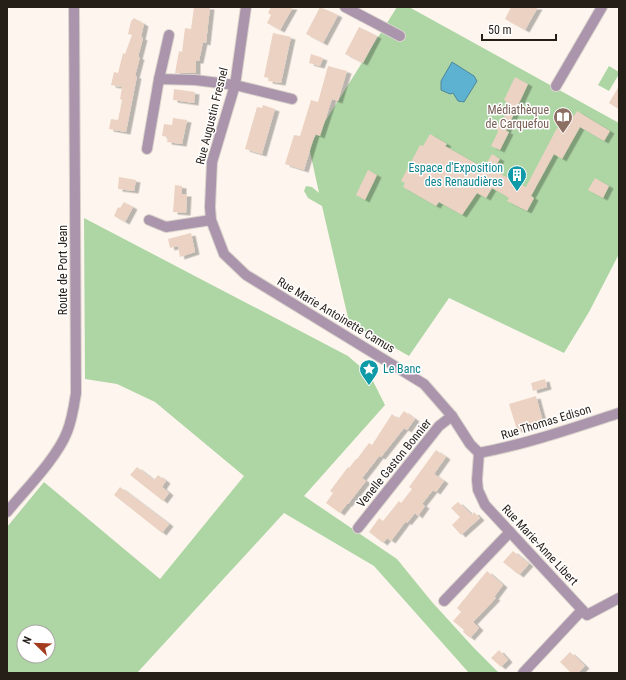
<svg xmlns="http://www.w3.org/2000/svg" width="626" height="680" viewBox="0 0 626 680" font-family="'Roboto Condensed',sans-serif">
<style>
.green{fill:#aed6a5;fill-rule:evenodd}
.water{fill:#5eb2d1;stroke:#4d869a}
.building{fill:#ebd2c3;filter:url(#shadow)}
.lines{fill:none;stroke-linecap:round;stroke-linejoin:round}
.minor-casing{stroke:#dbd4cc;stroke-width:12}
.minor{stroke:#aa95ad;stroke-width:10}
.labels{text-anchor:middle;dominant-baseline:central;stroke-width:3;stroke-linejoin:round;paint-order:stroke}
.education-label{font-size:12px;fill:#785e54;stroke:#fff;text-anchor:end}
.street-label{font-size:12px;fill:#261f18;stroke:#fff}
.culture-label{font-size:12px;fill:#0d838f;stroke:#fff;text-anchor:end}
</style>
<defs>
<filter id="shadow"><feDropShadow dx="4.5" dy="2.5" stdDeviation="0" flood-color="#0004"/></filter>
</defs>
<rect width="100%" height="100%" fill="#fef6ee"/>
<g class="green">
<path d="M397,7H409L619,123V254L589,312L564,353L449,298L409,356L349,322L322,206L308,198L304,191L306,186L312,187L319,193L309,147Z"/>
<path d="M609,66L619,72V74L609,91L598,85Z"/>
<path d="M84,218L348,356L370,375L385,405L304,496L397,559L432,602L474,648L499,673H469L374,566L284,513L137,673H8L7,666V527L44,482L160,579L244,476L155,402L117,384L85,379ZM24,632H48V656H24Z"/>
</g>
<path class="water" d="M452,62L474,76L477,81L464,102L458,101L453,93L450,94L441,90V81Z"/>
<g class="building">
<path d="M194,7H210L206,43L203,42L199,61H196V73H175L179,51L182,52L185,28L191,29Z"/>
<path d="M271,7H293L280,30L267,23L271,15L268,13Z"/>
<path d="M320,7L338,15L323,43L306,34Z"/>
<path d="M511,7H538L525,30L505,19Z"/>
<path d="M134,18L144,24L141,37L143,38L138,57H140L135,76H137L126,132L109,129L111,119L118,120L122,100L120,99L122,87L111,85L114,72L118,73L123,53L125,54L132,35L128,34L131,21Z"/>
<path d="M359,27L377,36L363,63L345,54Z"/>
<path d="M273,33L291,37L281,83L268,81L269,78L264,77Z"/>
<path d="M311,54L323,58L320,66L309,63Z"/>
<path d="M328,66L347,71L338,101L332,99L320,136L315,134L304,170L285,164L294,135L300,136L311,100L318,102Z"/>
<path d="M515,77L528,84L506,131L509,132L500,150L491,146L498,132L496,126L501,122L506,114L503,112L507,102L504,100Z"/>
<path d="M619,86V109L609,103Z"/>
<path d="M174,89L195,92L194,103L173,100Z"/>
<path d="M263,105L275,109L262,154L245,149L257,107L262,108Z"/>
<path d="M577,111L610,131L604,141L580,127L562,159L554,154L531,196L534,198L527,211L507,201L509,198L492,188L486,198L477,193L462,215L439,202L436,206L403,187L405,183L401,181L420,145L423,146L430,134L447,144L445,146L484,168L492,154L500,159L493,170L526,187L557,128L560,129L569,113L574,116Z"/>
<path d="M173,118L187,120L182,144L167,142L168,137L162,136L164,124L172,125Z"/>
<path d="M368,170L377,175L365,200L356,195Z"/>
<path d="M119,177L136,180L134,191L118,189Z"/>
<path d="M595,178L609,186L603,198L588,190Z"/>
<path d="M175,185L182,186V194H187L186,213L173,212Z"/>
<path d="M124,202L133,207L125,222L114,216L118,207L120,208Z"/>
<path d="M191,233L195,252L180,257L178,246L170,248L168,239Z"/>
<path d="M545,379L547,387L533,391L531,383Z"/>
<path d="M536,396L543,422L517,430L509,404Z"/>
<path d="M404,411L415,419L407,430L404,428L381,457L379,456L373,464L362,478L366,481L348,504H347L340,513L326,503L333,493L330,491L348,467L349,468L356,459H357L369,443L372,445L392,414L398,419Z"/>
<path d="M436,450L446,457L434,474L444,481L436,492L433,490L422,504L425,506L418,516L415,513L407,523L406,521L391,541L387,538L383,543L369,532L379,518L383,521L399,501L401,503L412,489L409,487Z"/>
<path d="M137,467L154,480L158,475L166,481L162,487L169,493L163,501L130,475Z"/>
<path d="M120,487L169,524L162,533L114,495Z"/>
<path d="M458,502L472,515L474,512L480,518L461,535L452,525L460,517L451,508Z"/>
<path d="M513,551L529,564L519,575L503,562Z"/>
<path d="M487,571L503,585L494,597L496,598L473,622L479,628L470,638L463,632L464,630L453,621L461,612L457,608Z"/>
<path d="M499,650L508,660L501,667L491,658Z"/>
<path d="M570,652L585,666L578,673H571L560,662Z"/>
</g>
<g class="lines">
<defs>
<g id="minor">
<path d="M246,7L235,85L212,162L210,207L211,220L224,254L246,275L424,384L452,416L470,444L479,453"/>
<path d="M345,7L400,36"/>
<path d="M159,79L169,35"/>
<path d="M556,86L602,7"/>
<path d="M147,149L159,79L195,80L235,85L292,99"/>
<path d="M149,220L166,227L211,220"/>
<path d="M479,453L477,480L478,490L485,505L587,615L619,598"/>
<path d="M479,453C527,444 573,428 619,413"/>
<path d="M7,512C25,490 57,458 67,432C72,420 74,406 76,393L74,7"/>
<path d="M358,528L439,426L452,416"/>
<path d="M444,601L510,532"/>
<path d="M523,673L582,610"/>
</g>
</defs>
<use href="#minor" class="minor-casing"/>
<use href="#minor" class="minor"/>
</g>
<defs>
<symbol id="library-pin" viewBox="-11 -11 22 30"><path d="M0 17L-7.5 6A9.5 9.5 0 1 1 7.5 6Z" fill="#8d6e63" stroke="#fff"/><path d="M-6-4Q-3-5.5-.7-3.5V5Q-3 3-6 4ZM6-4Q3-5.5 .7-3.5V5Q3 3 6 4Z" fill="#fff"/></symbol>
<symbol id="building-pin" viewBox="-11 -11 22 30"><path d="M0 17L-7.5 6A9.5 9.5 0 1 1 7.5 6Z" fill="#0f9aa8" stroke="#fff"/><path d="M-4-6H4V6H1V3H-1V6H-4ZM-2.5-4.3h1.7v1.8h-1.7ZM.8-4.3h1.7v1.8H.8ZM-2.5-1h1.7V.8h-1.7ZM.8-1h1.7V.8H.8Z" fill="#fff"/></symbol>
<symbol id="sight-pin" viewBox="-11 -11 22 30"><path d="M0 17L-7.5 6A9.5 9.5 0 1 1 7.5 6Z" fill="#0f9aa8" stroke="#fff"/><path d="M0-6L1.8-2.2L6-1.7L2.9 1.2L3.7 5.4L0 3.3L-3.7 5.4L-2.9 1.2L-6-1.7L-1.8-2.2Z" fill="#fff"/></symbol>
</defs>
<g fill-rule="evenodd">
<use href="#library-pin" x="552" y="106" width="22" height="30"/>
<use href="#building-pin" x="506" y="164" width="22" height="30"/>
<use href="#sight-pin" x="358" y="358" width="22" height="30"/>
</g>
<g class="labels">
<g class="education-label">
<text x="549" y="110">Médiathèque<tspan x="549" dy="14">de Carquefou</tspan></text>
</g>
<g class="street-label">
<text transform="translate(212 116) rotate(-76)">Rue Augustin Fresnel</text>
<text transform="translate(63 270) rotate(-90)">Route de Port Jean</text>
<text transform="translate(336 315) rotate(31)">Rue Marie Antoinette Camus</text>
<text transform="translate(546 422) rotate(-17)">Rue Thomas Edison</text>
<text transform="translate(394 463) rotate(-51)">Venelle Gaston Bonnier</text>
<text transform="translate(540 545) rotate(47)">Rue Marie-Anne Libert</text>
</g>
<g class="culture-label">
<text x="503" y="168">Espace d'Exposition<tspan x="503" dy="14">des Renaudières</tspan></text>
<text x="383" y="369" text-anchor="start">Le Banc</text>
</g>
</g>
<rect width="626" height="680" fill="none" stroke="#261f18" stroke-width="16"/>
<g transform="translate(36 644) rotate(293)"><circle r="19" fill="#ffffff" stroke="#a8a5a3"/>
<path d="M0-3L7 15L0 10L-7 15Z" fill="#a33b1f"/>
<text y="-6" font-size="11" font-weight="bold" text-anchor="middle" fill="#261f18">N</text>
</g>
<path d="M482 34v6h74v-6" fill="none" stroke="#261f18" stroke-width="2"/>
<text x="488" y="34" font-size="12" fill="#261f18" stroke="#ffffff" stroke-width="3" paint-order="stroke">50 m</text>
</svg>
